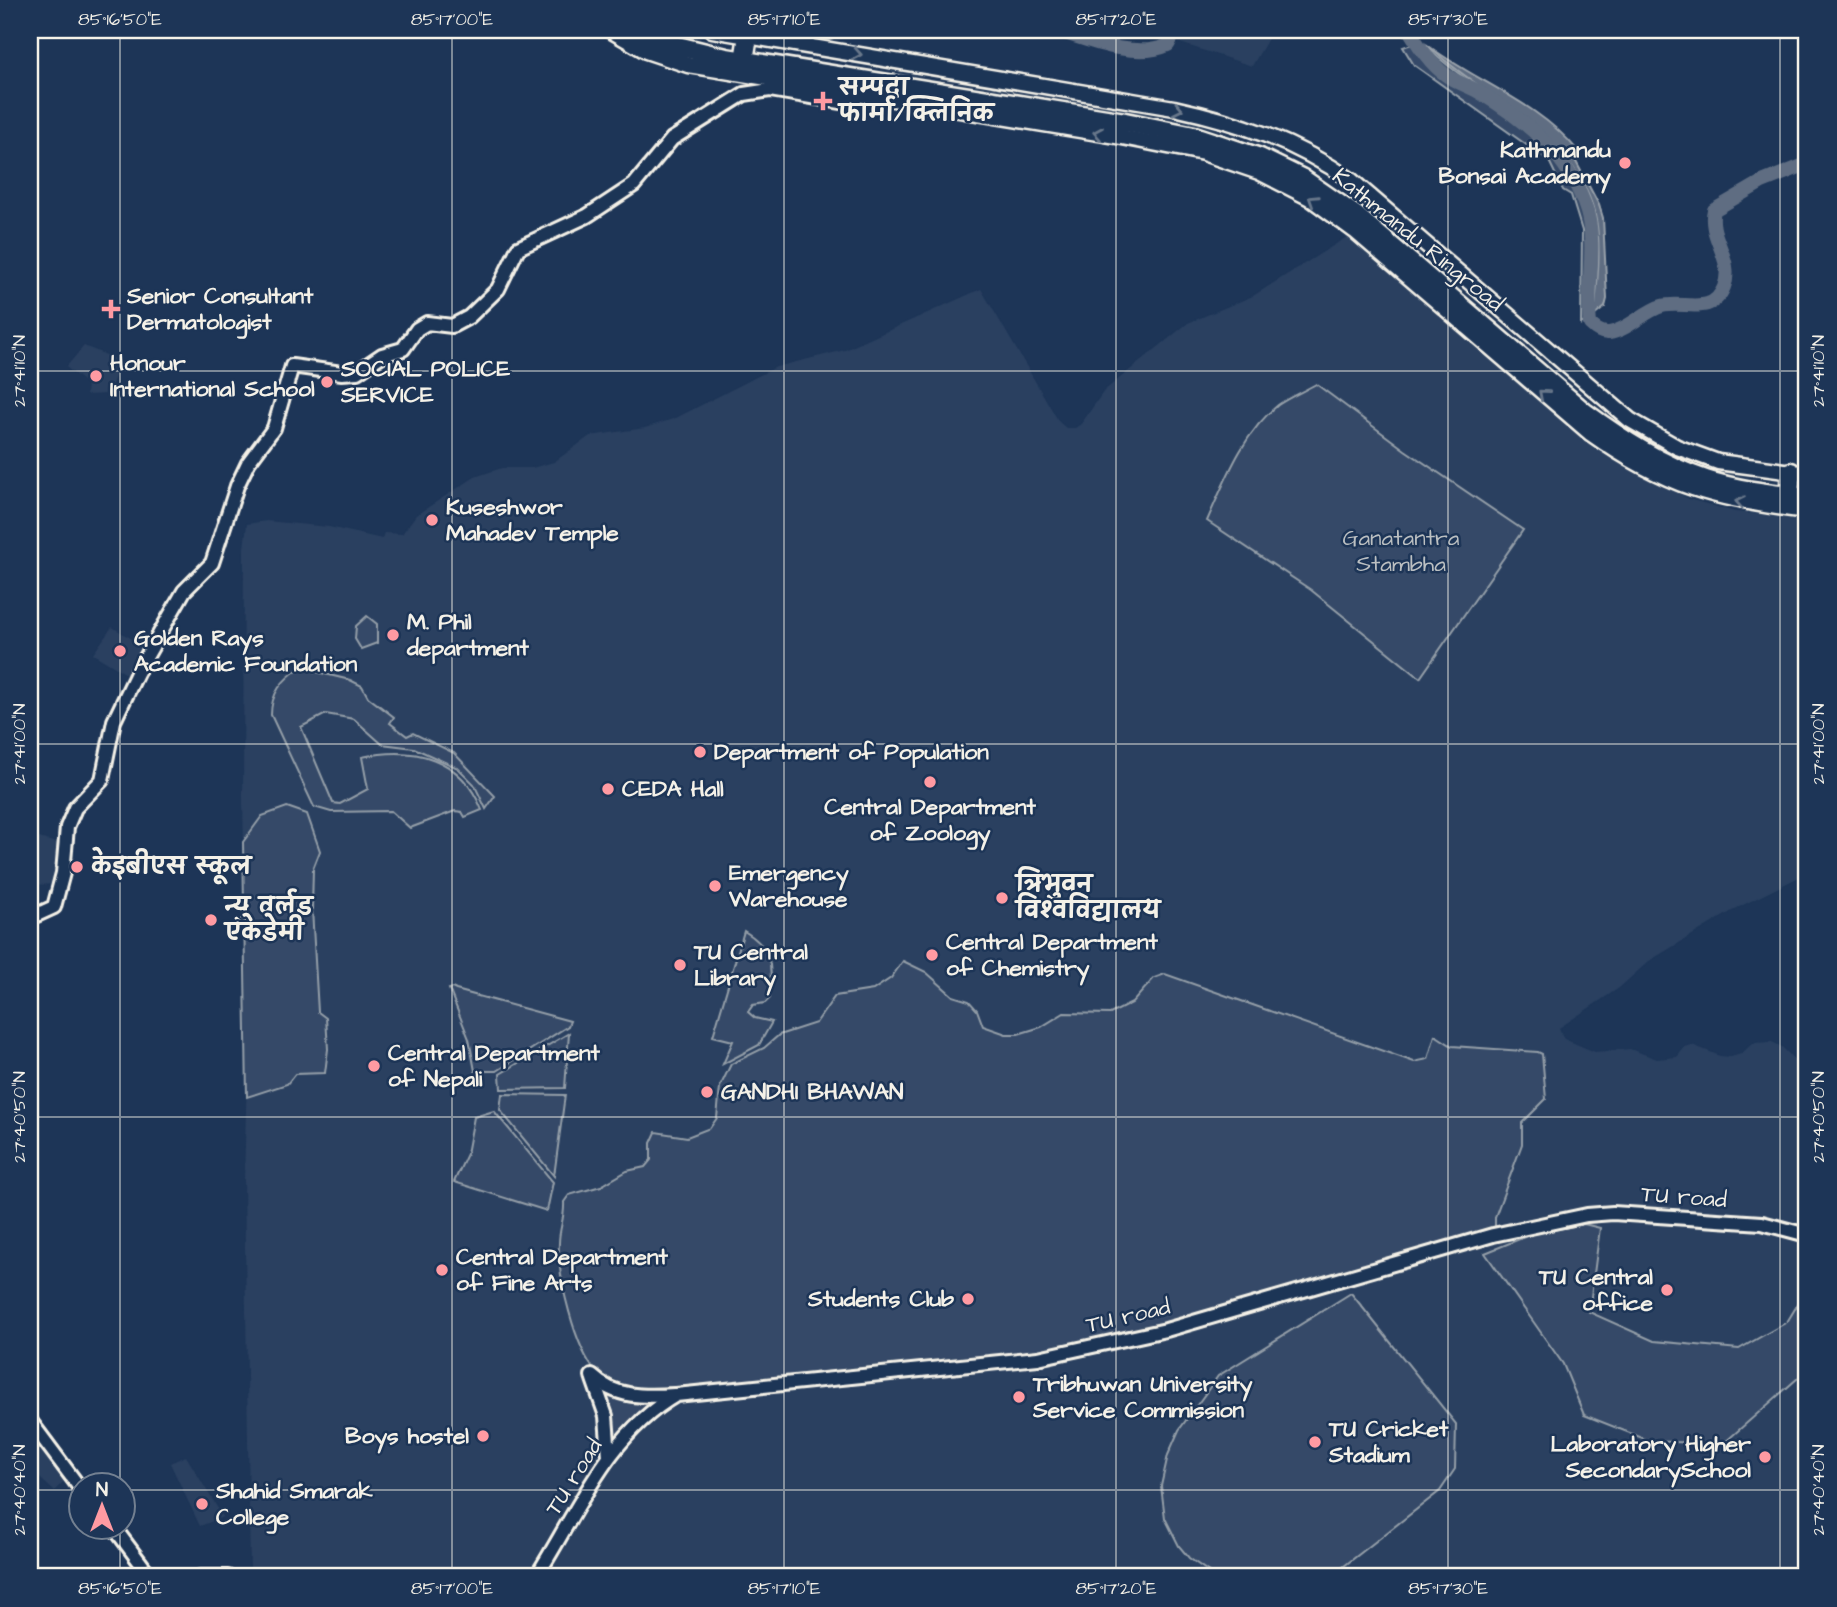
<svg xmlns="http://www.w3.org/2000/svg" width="1837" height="1607" viewBox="0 0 1837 1607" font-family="'Architects Daughter','Playpen Sans Deva',sans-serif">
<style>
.built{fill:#2a4060}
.green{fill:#354a67;stroke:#949ea8;stroke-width:2}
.water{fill:#5e6d82;stroke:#9aa2ab;stroke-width:2}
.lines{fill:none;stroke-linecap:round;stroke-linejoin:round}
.river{stroke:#5e6d82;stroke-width:14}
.minor-casing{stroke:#f4f1e8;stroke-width:18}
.major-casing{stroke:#f4f1e8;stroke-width:19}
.highway-casing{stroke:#f4f1e8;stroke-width:23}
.minor{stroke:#1d3557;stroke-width:12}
.major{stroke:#1d3557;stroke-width:14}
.highway{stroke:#1d3557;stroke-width:18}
.oneway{stroke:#68778a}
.ticks{fill:none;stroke:#f4f1e8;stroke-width:2;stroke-opacity:0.45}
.poi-dot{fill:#ff9aa2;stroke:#1d3557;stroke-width:2.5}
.labels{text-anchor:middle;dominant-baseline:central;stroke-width:5;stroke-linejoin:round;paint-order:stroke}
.poi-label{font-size:23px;font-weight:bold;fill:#f4f1e8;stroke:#1d3557;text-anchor:start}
.street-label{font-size:23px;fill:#f4f1e8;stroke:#1d3557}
.park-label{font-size:23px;fill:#bbbfc1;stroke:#1d3557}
.neatline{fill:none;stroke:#f4f1e8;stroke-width:2.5}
.ticks-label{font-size:18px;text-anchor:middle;fill:#f4f1e8}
</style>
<rect width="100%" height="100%" fill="#1d3557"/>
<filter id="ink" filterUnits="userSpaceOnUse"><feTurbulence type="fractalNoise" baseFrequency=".0143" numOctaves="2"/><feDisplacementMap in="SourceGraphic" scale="14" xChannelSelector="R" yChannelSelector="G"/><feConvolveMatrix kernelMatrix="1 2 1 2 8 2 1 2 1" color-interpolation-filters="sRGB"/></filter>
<g filter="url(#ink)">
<g class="built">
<path d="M1181,30H1273L1252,66L1177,42Z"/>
<path d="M1347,237L1602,453L1689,499L1735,512L1807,518V873L1737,908L1649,961L1619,988L1559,1028L1564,1039L1595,1052L1630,1049L1657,1059L1677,1057L1685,1047L1692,1045L1720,1056L1731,1057L1741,1054L1753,1043L1772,1042L1782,1047L1807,1073V1577H335L250,1571L244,1180L248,1040L243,803L244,548L247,524L266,521L329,527L382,539L384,533L402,534L416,515L475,477L502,468H532L554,462L590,436L645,428L676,418L776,367L845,350L981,289L1059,422L1066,428H1075L1081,424L1104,391L1188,323L1253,296Z"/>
<path d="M84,346L121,361L108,394L86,395L87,384L66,367Z"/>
<path d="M112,627L147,648L130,676L93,654Z"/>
<path d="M36,837L63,845L57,884L30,885Z"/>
<path d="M30,1421L68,1477L54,1491L30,1469Z"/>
<path d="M186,1456L223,1517L200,1526L170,1463Z"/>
</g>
<g class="green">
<path d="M1412,44H1423C1479,99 1584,138 1593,226L1592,316L1581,324L1582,231L1571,195L1563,190L1549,161L1414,65L1403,47Z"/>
<path d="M1316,384L1405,450L1523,530L1420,678L1311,590L1207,521C1225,481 1242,434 1278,405C1289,397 1304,391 1316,384Z"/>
<path d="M367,616L377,624V643L361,649L355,639L356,626Z"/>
<path d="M300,668L350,680L362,686L368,697L394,717L390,723L407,736L413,733L454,753L495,796L486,809L474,784L458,768L414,748L382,744L354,719L326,714L301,727L333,803L340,804L368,789L362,757C414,746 461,757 482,810L465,817L462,812L455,811L410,828L391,811L331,812L314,807L271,715C271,693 282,680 300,668Z"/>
<path d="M287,807L307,814L320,851L313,869L312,909L318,1012L326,1018L328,1049L325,1073L295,1074L287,1084L247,1097L243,842L262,816Z"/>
<path d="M744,931C775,949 771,967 770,998L765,1003L753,1005L748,1012L755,1018L772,1022L759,1045L723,1064L733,1041L713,1036Z"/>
<path d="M903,961L926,972L953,996L969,1001L977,1010L983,1026L1006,1034H1018L1041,1027L1064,1013L1110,1014L1132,1003L1154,978L1165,974L1414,1062L1428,1059L1435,1035L1452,1046L1538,1052L1542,1054L1546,1099L1522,1123V1144L1495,1217V1233L1104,1339C984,1364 858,1375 735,1384C699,1387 655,1397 619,1388C612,1386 602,1378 597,1373C575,1349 557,1276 559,1243C559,1228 565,1218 564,1202L569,1195L601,1186L627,1171L645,1167L651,1160V1143L656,1132L687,1137L710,1128L717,1118L720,1087L731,1064L764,1048L779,1035L816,1023L835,996L873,990L891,978Z"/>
<path d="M452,988L456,990L570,1021L568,1026L497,1071H475L469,1039L449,989Z"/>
<path d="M569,1033L565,1088L501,1089L500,1074Z"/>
<path d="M502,1094L565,1095L554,1176L500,1110Z"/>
<path d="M494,1111L553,1182L547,1211L454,1182L467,1154L474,1117Z"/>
<path d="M1584,1224L1600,1228L1589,1312L1654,1341L1739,1349L1787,1322L1807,1289L1801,1256L1807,1257V1370L1723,1444L1650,1441L1584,1415L1563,1364L1485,1253L1532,1234Z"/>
<path d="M1351,1293L1456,1424L1455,1469L1440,1491L1330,1577H1216L1189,1558L1179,1546L1165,1518L1161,1486L1168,1455L1179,1430L1218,1376Z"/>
<path d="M609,1394C620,1399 645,1400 649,1404L619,1438L613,1435L604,1397Z"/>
</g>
<path class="water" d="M1426,44C1474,81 1538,102 1577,150L1574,158L1599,205L1603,218L1607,299L1605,307L1594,316C1597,287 1602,243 1595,215C1574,130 1483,99 1426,44Z"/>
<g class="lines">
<g class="river">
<path d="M1056,30C1088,40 1136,60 1168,45L1176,30"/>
<path d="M1409,30C1419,46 1430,64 1446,75C1456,83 1468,85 1479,92C1527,121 1570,156 1587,212C1597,247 1586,288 1590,324C1595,329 1601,334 1609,333C1627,331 1644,311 1662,306C1684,300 1712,317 1724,287C1735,259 1707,237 1714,210L1762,182L1807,164"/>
</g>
<defs>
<g id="minor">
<path d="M30,918L54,907L63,873L67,827L75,808L102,780L114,721L137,673L184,591L212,563L237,486L248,463L274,428L292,366L342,373L357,372L382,355L403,349L417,329L427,323L452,326L469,317L498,289L518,248L587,216L634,185L672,139L744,94L770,90L864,106L873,88"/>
<path d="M592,1376C615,1398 644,1397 674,1395"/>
<path d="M593,1379L606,1416L609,1456"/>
<path d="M30,1421L80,1488"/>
<path d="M113,1526L151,1577"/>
<path d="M200,1577H228"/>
<path d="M536,1577C577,1513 607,1435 676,1395L1038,1358L1166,1330L1493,1235L1587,1215L1613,1213L1762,1223L1807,1235"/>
</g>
<g id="major">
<path d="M610,30L646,51L688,65L1122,137L1203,153L1259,172L1310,198L1355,231L1590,433C1666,487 1716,500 1807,511"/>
<path d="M712,30L1174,108C1239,122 1296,142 1351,180L1630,420L1677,447L1718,462L1807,474"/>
</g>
<g id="highway">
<path d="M634,30L665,43L726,58L1125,122L1194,136L1260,158L1301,178L1356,216L1584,412C1621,439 1662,466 1706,480C1739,491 1774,494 1807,498"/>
<path d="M744,60L748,36"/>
<path d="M1789,496L1791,472"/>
</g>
</defs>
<use href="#minor" class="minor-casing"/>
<use href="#major" class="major-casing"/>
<use href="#highway" class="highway-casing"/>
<use href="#minor" class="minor"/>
<use href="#major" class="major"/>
<use href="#highway" class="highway"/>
</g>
<defs><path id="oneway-chevron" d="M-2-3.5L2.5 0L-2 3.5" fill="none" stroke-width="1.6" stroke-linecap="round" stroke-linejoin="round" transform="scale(1.75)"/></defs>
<g class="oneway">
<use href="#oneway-chevron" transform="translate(857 54) rotate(10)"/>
<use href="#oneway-chevron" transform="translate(1178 109) rotate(12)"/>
<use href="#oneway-chevron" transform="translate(1098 133) rotate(-170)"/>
<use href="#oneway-chevron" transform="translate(1313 200) rotate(-147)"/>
<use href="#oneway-chevron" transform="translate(1543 394) rotate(-139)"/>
<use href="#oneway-chevron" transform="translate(1740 502) rotate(-169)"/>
</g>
</g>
<path class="ticks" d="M120,30V1484M452,30V1577M784,30V1577M1116,30V1577M1448,30V1577M1780,30V1577M30,371H1807M30,744H1807M30,1117H1807M30,1490H80M122,1490H1807M120,1526V1577"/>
<g class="poi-dot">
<path d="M819.5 90.5h7v7h7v7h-7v7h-7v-7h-7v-7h7z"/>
<circle cx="1625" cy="163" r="7"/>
<path d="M107.5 298.5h7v7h7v7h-7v7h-7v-7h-7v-7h7z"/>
<circle cx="96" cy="376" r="7"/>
<circle cx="327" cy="382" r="7"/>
<circle cx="432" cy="520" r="7"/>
<circle cx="393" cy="635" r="7"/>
<circle cx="120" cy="651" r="7"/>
<circle cx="700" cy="752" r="7"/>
<circle cx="930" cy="782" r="7"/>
<circle cx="608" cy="789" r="7"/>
<circle cx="77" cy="867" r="7"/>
<circle cx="715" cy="886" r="7"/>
<circle cx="1002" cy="898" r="7"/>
<circle cx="211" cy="920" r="7"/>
<circle cx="932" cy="955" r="7"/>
<circle cx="680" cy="965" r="7"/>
<circle cx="374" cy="1066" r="7"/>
<circle cx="707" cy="1092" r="7"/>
<circle cx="442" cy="1270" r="7"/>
<circle cx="1667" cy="1290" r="7"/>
<circle cx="968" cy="1299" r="7"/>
<circle cx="1019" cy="1397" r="7"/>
<circle cx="483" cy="1436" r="7"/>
<circle cx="1315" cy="1442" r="7"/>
<circle cx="1765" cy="1457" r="7"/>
<circle cx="202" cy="1504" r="7"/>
</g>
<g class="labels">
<g class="poi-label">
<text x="839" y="88">सम्पदा<tspan x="839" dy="26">फार्मा/क्लिनिक</tspan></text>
<text x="1611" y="150" text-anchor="end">Kathmandu<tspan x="1611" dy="26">Bonsai Academy</tspan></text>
<text x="127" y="296">Senior Consultant<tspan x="127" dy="26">Dermatologist</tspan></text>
<text x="110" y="363">Honour<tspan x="110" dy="26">International School</tspan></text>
<text x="341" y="369">SOCIAL POLICE<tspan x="341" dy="26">SERVICE</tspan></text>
<text x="446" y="507">Kuseshwor<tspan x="446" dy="26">Mahadev Temple</tspan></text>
<text x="407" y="622">M. Phil<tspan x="407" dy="26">department</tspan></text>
<text x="134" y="638">Golden Rays<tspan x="134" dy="26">Academic Foundation</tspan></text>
<text x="714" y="752">Department of Population</text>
<text x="622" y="789">CEDA Hall</text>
<text x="930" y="807" text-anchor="middle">Central Department<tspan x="930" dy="26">of Zoology</tspan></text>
<text x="91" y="867">केइबीएस स्कूल</text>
<text x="729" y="873">Emergency<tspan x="729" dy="26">Warehouse</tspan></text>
<text x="1016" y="885">त्रिभुवन<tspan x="1016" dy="26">विश्वविद्यालय</tspan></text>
<text x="225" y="907">न्यु वर्लड<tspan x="225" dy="26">एकेडेमी</tspan></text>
<text x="946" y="942">Central Department<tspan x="946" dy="26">of Chemistry</tspan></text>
<text x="694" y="952">TU Central<tspan x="694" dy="26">Library</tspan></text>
<text x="388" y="1053">Central Department<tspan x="388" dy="26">of Nepali</tspan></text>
<text x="721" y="1092">GANDHI BHAWAN</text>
<text x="456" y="1257">Central Department<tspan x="456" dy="26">of Fine Arts</tspan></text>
<text x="1653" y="1277" text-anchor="end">TU Central<tspan x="1653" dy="26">office</tspan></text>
<text x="954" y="1299" text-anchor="end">Students Club</text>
<text x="1033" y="1384">Tribhuwan University<tspan x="1033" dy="26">Service Commission</tspan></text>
<text x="1329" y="1429">TU Cricket<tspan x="1329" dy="26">Stadium</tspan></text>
<text x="469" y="1436" text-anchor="end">Boys hostel</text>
<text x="1751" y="1444" text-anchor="end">Laboratory Higher<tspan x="1751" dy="26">SecondarySchool</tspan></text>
<text x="216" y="1491">Shahid Smarak<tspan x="216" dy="26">College</tspan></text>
</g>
<g class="street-label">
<text transform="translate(1418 240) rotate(39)">Kathmandu Ringroad</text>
<text transform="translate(1684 1197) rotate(4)">TU road</text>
<text transform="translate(1128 1316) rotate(-13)">TU road</text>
<text transform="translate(574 1477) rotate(-58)">TU road</text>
</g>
<g class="park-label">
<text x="1401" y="538">Ganatantra<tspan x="1401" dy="26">Stambha</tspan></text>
</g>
</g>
<rect width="1837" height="1607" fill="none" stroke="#1d3557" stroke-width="77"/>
<g transform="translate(102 1506)"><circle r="33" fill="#1d3557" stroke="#738091" stroke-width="2"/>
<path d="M0-5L12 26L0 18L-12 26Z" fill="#ff9aa2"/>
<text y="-10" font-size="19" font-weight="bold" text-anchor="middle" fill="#f4f1e8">N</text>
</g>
<rect x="38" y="38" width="1760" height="1530" class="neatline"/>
<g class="ticks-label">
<text x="120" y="25">85°16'50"E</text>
<text x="452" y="25">85°17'00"E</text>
<text x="784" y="25">85°17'10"E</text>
<text x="1116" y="25">85°17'20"E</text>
<text x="1448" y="25">85°17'30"E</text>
<text transform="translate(19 371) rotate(-90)" y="6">27°41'10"N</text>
<text transform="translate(1818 371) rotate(-90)" y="6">27°41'10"N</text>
<text transform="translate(19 744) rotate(-90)" y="6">27°41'00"N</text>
<text transform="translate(1818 744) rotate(-90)" y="6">27°41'00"N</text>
<text transform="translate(19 1117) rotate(-90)" y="6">27°40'50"N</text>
<text transform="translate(1818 1117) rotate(-90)" y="6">27°40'50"N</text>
<text transform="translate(19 1490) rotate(-90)" y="6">27°40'40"N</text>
<text transform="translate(1818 1490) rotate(-90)" y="6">27°40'40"N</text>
<text x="120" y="1594">85°16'50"E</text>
<text x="452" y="1594">85°17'00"E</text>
<text x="784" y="1594">85°17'10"E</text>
<text x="1116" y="1594">85°17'20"E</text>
<text x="1448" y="1594">85°17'30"E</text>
</g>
</svg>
